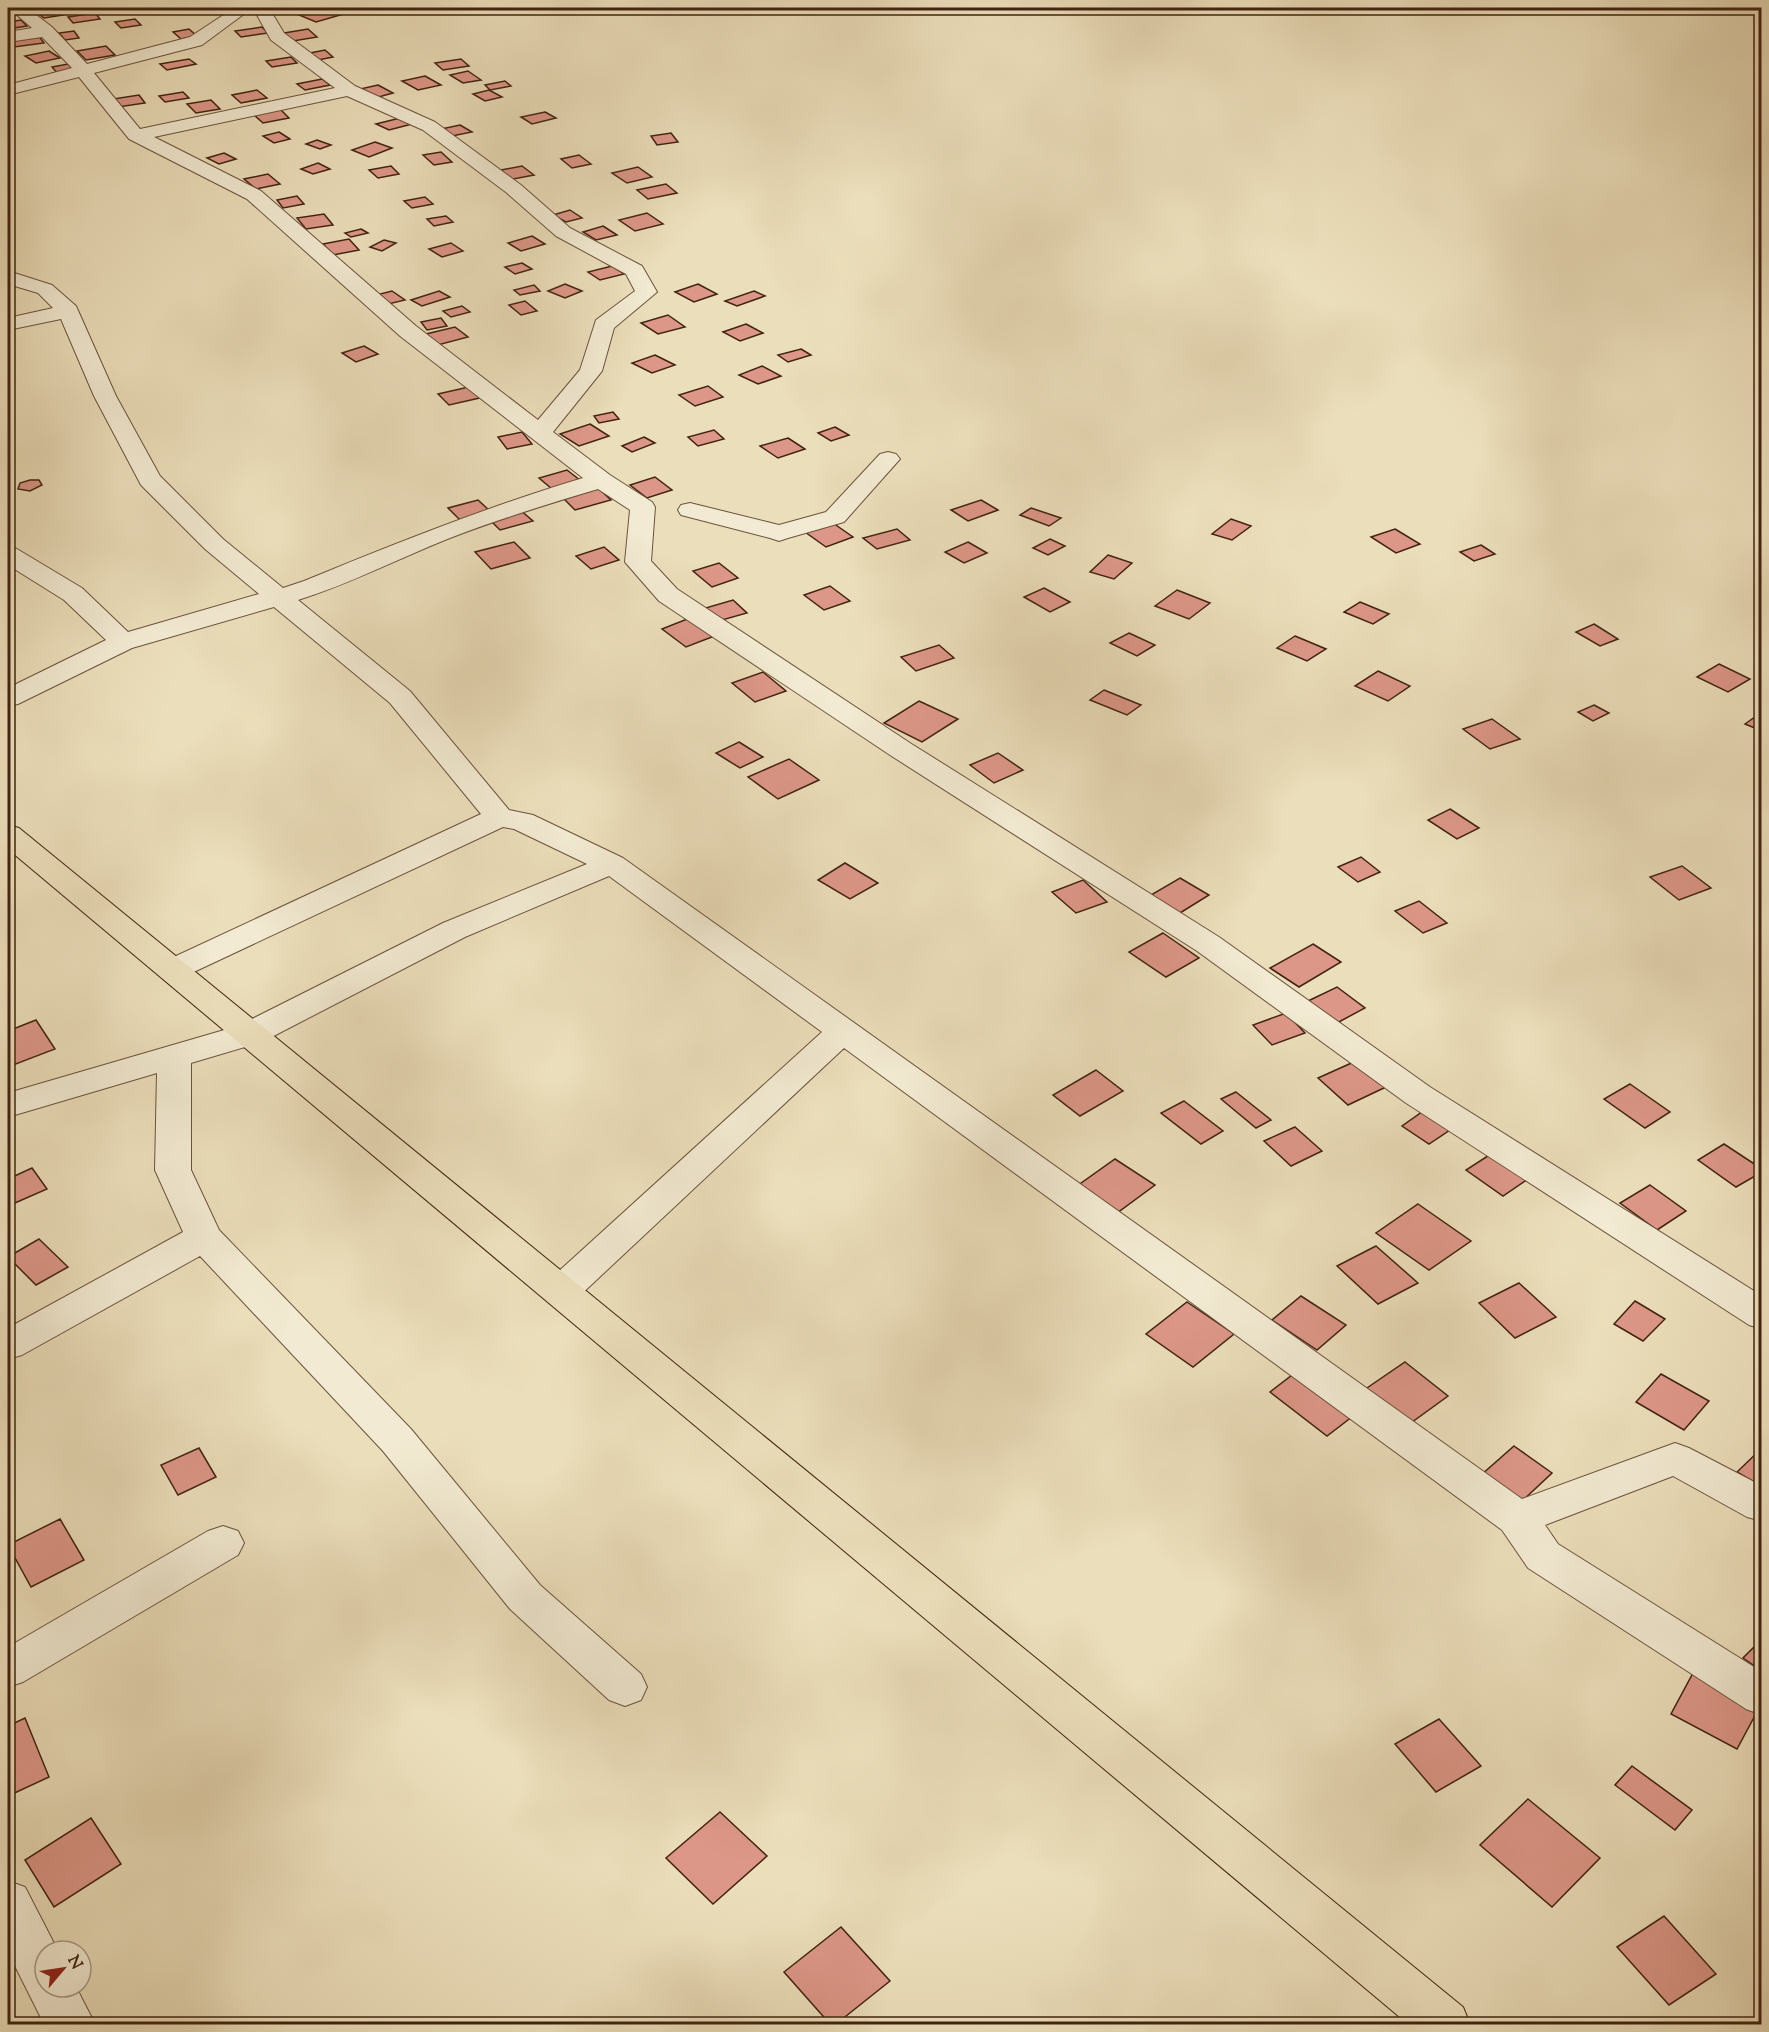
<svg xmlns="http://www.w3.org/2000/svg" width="1769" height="2032" viewBox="0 0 1769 2032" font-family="'Sorts Mill Goudy',serif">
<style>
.building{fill:#dd9788;stroke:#412311;stroke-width:1.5}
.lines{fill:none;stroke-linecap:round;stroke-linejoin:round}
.street-casing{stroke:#6c523b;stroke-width:2}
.primary-casing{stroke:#412311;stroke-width:2}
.street{fill:#f2ead2;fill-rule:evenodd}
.primary{fill:#ebdeba;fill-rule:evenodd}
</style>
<rect width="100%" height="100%" fill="#ebdeba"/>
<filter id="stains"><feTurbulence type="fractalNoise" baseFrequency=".00333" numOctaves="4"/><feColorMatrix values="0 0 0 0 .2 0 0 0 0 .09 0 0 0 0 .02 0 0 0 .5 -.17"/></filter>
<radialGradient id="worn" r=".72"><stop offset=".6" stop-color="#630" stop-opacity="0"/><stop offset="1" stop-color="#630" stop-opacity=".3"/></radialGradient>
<g class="building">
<path d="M135,8H161L163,9L140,13Z"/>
<path d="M327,8L347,13L316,22L299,15Z"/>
<path d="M56,9L63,15L44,18L37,13Z"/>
<path d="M95,13L100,19L73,23L68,17Z"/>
<path d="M135,19L141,25L121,28L115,22Z"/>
<path d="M21,20L27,26L8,29V22Z"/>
<path d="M262,27L268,33L241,37L235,31Z"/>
<path d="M189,29L197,36L181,39L173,32Z"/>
<path d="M308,29L317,37L293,41L284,33Z"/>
<path d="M74,31L79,38L65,40L59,33Z"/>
<path d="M38,35L44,43L14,47L8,40Z"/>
<path d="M106,46L115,55L86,60L77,51Z"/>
<path d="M325,50L333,57L313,61L305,54Z"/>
<path d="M49,51L60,58L36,63L25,56Z"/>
<path d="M291,57L297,63L272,67L266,61Z"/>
<path d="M189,59L196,64L167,70L160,64Z"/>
<path d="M461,59L469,66L443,70L435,63Z"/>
<path d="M68,64L76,71L58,74L52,67Z"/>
<path d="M468,71L481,80L463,83L450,75Z"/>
<path d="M425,76L441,85L418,90L402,81Z"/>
<path d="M322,79L330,85L305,90L297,84Z"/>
<path d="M505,81L511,86L490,90L485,85Z"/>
<path d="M378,85L393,93L375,98L360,89Z"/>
<path d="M257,90L267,98L241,103L232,95Z"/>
<path d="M489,90L502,97L485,101L473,94Z"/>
<path d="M183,92L189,98L165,102L159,96Z"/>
<path d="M139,95L145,103L118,107L113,99Z"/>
<path d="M211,100L220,109L196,113L187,104Z"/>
<path d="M280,109L289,118L263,123L253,114Z"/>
<path d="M545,112L556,118L532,124L521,117Z"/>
<path d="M404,117L416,123L389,130L376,124Z"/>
<path d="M460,125L472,132L452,136L441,129Z"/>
<path d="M279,132L290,139L274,143L263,136Z"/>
<path d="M671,133L678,142L657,145L651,136Z"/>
<path d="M317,140L331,145L320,149L306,144Z"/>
<path d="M375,142L392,148L369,157L352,150Z"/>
<path d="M441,152L452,162L434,165L423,155Z"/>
<path d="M224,153L236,159L219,164L207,158Z"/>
<path d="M579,155L591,164L572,168L561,159Z"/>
<path d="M318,163L330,169L313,174L301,169Z"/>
<path d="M391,166L399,174L378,178L369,170Z"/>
<path d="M522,166L534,175L508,180L496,171Z"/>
<path d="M638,167L652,177L627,183L612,173Z"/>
<path d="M268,174L280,184L256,189L244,179Z"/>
<path d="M666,184L677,193L648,199L637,190Z"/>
<path d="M297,196L304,204L283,208L277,200Z"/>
<path d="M425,197L433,204L412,208L404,201Z"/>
<path d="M570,210L582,218L566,222L553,215Z"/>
<path d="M647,213L663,224L635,231L619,220Z"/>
<path d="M324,214L333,225L306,229L297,218Z"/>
<path d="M446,216L453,222L434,226L427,219Z"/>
<path d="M603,226L617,235L596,240L583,232Z"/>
<path d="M361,229L368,233L351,237L345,233Z"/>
<path d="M532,236L545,244L521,251L508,243Z"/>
<path d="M349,239L359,250L333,255L323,244Z"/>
<path d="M384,240L396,243L382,251L370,247Z"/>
<path d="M451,243L463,251L442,257L429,249Z"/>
<path d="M522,263L532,269L515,274L505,267Z"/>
<path d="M612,266L624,274L600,280L588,272Z"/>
<path d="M565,284L582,291L565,298L548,291Z"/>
<path d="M698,284L717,294L694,302L675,292Z"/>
<path d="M534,285L540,291L520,295L514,290Z"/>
<path d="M392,291L405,300L380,306L368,297Z"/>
<path d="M439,291L450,297L422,306L411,300Z"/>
<path d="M754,291L765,296L737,306L725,301Z"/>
<path d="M525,301L537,311L521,315L509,305Z"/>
<path d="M462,306L470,312L451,317L443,311Z"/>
<path d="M668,315L685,327L658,334L641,323Z"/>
<path d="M441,318L447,326L427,330L421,322Z"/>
<path d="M746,324L763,333L740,341L723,332Z"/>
<path d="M455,327L468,337L434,346L422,335Z"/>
<path d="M364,346L378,354L356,362L342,353Z"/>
<path d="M801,349L811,355L788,362L778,355Z"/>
<path d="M655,355L675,365L652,373L632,363Z"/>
<path d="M762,366L781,376L758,384L739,375Z"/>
<path d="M473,386L484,397L449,405L438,394Z"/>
<path d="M708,386L723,397L695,406L679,395Z"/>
<path d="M613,412L619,419L599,423L594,416Z"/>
<path d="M590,424L609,436L579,446L560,434Z"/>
<path d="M835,427L849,435L831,441L818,433Z"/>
<path d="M714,430L724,439L698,446L688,437Z"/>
<path d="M522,432L532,444L507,449L498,437Z"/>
<path d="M644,437L655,443L632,452L622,446Z"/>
<path d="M788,438L805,449L778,458L760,446Z"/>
<path d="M567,470L581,481L552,489L539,478Z"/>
<path d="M655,477L672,490L647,498L630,485Z"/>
<path d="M30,480H39L42,485L30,491L18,489L20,483Z"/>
<path d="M598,488L611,500L575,510L562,497Z"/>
<path d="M478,500L490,511L460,520L448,508Z"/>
<path d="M981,500L998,510L968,521L951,510Z"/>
<path d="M1031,508L1061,518L1049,526L1020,515Z"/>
<path d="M519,509L533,521L500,530L488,518Z"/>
<path d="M1231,519L1251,526L1232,540L1212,534Z"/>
<path d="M833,523L853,537L826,547L805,532Z"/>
<path d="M897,529L910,540L877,549L863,538Z"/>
<path d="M1395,529L1420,544L1396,553L1371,537Z"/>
<path d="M1050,539L1065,546L1048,555L1033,548Z"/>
<path d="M514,542L530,558L491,569L475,552Z"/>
<path d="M968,542L987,553L964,563L945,552Z"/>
<path d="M1481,545L1495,554L1474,561L1460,552Z"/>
<path d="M604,547L619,560L591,569L576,556Z"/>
<path d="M1108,555L1132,563L1114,579L1090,572Z"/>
<path d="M719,563L738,578L712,587L693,571Z"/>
<path d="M830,586L850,601L824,610L804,595Z"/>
<path d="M1044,588L1070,602L1050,612L1024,597Z"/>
<path d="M1177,590L1210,603L1189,619L1155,606Z"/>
<path d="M733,600L747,613L715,622L702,609Z"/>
<path d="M1360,602L1389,614L1373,624L1344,612Z"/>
<path d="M692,617L717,635L686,647L662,629Z"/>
<path d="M1594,624L1618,639L1600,646L1576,632Z"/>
<path d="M1129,633L1155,645L1137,656L1110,643Z"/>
<path d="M1295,636L1326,649L1307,661L1277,648Z"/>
<path d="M939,645L954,658L916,671L901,657Z"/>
<path d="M1719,664L1750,679L1728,692L1697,677Z"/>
<path d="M1378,671L1410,686L1388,701L1355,686Z"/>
<path d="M763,672L786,691L755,702L732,683Z"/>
<path d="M1104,690L1141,705L1127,715L1090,700Z"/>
<path d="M919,701L958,719L922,742L884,723Z"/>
<path d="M1594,705L1609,713L1593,721L1578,712Z"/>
<path d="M1762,712V731L1745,724Z"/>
<path d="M1492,719L1520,739L1490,749L1463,729Z"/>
<path d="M739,742L763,757L740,768L716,753Z"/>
<path d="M998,753L1023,770L994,783L970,765Z"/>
<path d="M789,759L819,780L778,799L748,777Z"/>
<path d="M1450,809L1479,828L1457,839L1428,820Z"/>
<path d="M1361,857L1380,872L1358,882L1338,867Z"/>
<path d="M845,863L878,883L850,899L818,880Z"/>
<path d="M1682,866L1711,888L1679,900L1650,877Z"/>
<path d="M1180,878L1209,895L1180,913L1151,895Z"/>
<path d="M1083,880L1107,902L1076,913L1052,892Z"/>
<path d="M1419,901L1447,923L1423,933L1395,911Z"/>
<path d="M1163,933L1199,958L1166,977L1129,952Z"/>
<path d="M1313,944L1341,962L1299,987L1270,968Z"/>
<path d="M1337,987L1365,1008L1335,1024L1306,1002Z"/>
<path d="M1286,1013L1305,1033L1272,1045L1253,1025Z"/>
<path d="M36,1020L55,1049L8,1067V1031Z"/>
<path d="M1356,1061L1386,1087L1348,1105L1318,1078Z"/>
<path d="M1096,1070L1123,1091L1080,1116L1053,1095Z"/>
<path d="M1630,1084L1670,1112L1645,1128L1604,1099Z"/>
<path d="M1236,1092L1271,1120L1256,1128L1221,1099Z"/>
<path d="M1184,1101L1223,1131L1201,1144L1161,1113Z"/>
<path d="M1422,1112L1450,1130L1429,1144L1402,1126Z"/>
<path d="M1295,1127L1322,1151L1291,1166L1264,1141Z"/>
<path d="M1724,1144L1762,1169V1172L1736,1187L1698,1160Z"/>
<path d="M1494,1152L1531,1177L1503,1196L1466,1170Z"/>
<path d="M1115,1159L1155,1185L1117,1213L1077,1186Z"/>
<path d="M32,1168L47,1189L8,1206V1179Z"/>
<path d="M1650,1185L1686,1211L1657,1230L1620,1203Z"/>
<path d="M1418,1204L1471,1241L1429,1270L1376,1233Z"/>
<path d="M39,1239L68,1267L36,1285L8,1257Z"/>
<path d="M1376,1246L1418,1283L1378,1304L1337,1266Z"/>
<path d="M1519,1283L1556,1317L1515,1338L1479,1303Z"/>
<path d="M1301,1296L1346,1325L1317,1350L1272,1320Z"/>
<path d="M1635,1301L1665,1319L1643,1341L1614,1324Z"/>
<path d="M1187,1302L1234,1334L1193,1367L1146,1334Z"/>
<path d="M1405,1362L1448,1396L1408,1425L1364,1390Z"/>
<path d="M1300,1369L1357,1413L1327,1436L1270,1392Z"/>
<path d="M1661,1374L1709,1401L1684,1430L1636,1402Z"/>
<path d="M1514,1446L1552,1473L1519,1504L1480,1476Z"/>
<path d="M199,1448L216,1477L178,1495L161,1465Z"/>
<path d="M1762,1448V1487L1737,1472Z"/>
<path d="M60,1519L84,1560L31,1587L8,1545Z"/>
<path d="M1762,1639V1671L1743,1658Z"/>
<path d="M1693,1673L1759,1708L1737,1749L1671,1714Z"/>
<path d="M25,1718L49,1777L8,1796V1726Z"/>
<path d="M1439,1719L1481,1766L1436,1792L1395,1744Z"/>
<path d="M1632,1766L1692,1810L1675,1830L1615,1785Z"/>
<path d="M1528,1799L1600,1858L1552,1907L1480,1845Z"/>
<path d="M720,1812L767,1856L713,1904L666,1858Z"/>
<path d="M91,1818L121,1864L54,1907L25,1860Z"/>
<path d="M1664,1916L1716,1974L1669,2005L1617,1947Z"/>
<path d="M841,1927L890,1981L836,2024H830L784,1972Z"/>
</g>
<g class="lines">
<defs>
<g id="street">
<path d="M9,8H27L52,27L87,64L190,37L234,8H252L202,45L94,73L140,129L335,88L271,40L253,8H269L284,33L355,86L435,122L521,185L570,228L642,266L657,292L614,328L602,371L553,432L610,475L652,502L655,507L651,561L677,589L910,743L1219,937L1430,1087L1762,1296V1329L1749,1325L1406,1103L1197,951L890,755L659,601L625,562L630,510L598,489C548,504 499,519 450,538C399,558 350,584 298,600L410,691L509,810L533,815L623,858L1522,1499L1675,1443L1689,1448L1762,1486V1521L1747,1517L1673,1476L1545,1525L1558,1544L1762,1672V1715L1746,1709L1528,1568L1502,1530L844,1048L574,1301L561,1305L548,1301L542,1291L548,1281L822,1032L609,876L465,937L262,1042L191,1063V1170L219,1230L411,1429L540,1585L641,1674L647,1687L641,1700L625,1706L609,1700L510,1609L383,1451L200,1256L22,1355L8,1359V1328L183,1232L155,1170L157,1073L8,1117V1093L238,1026L443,923L587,864L514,829L503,827L183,977L172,980L161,977L156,970L161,963L481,814L390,703L274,607L132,648L18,704L8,706V688L106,640L64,600L8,565V547L17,549L82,588L128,632L259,594L205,549L141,485L94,396L61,319L8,330V318L53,308L38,293L8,284V271L52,285L76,306L116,396L160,476L223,539L283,588L304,581C396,543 487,507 583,478L400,336L247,199L129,139L79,77L8,95V85L72,68L42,37L8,42V32L32,28ZM347,96L423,130L507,193L556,236L626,274L635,291L596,320L580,370L538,420L416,326L261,191L154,137Z"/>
<path d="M888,452L896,454L900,459L844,522L788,538L779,541L770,538L681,515L678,510L681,505L690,503L779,525L826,512L880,454Z"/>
<path d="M223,1526L238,1531L244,1543L238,1555L23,1682L8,1687V1647L208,1531Z"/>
<path d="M8,1881L25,1887L58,1951H45V1987H76L95,2024H44L8,1952Z"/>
</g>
<path id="primary" d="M8,825L19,828L1463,2007L1470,2024H1408L8,849Z"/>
</defs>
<use href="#street" class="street-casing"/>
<use href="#primary" class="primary-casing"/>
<use href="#street" class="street"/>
<use href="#primary" class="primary"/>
</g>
<rect width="1769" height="2032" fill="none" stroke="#ebdeba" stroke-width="30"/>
<rect x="9" y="9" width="1751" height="2014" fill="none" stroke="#412311" stroke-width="3"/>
<rect x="15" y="15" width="1739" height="2002" fill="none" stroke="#412311" stroke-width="1.5"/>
<g transform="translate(63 1969) rotate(61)"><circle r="28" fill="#f2ead2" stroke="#ab9a85" stroke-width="1.5"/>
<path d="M0-4.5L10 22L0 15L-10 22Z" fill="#8f2418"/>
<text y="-9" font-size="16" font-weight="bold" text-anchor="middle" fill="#412311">N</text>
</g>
<rect width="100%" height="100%" filter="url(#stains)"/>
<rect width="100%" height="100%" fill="url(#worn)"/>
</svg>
